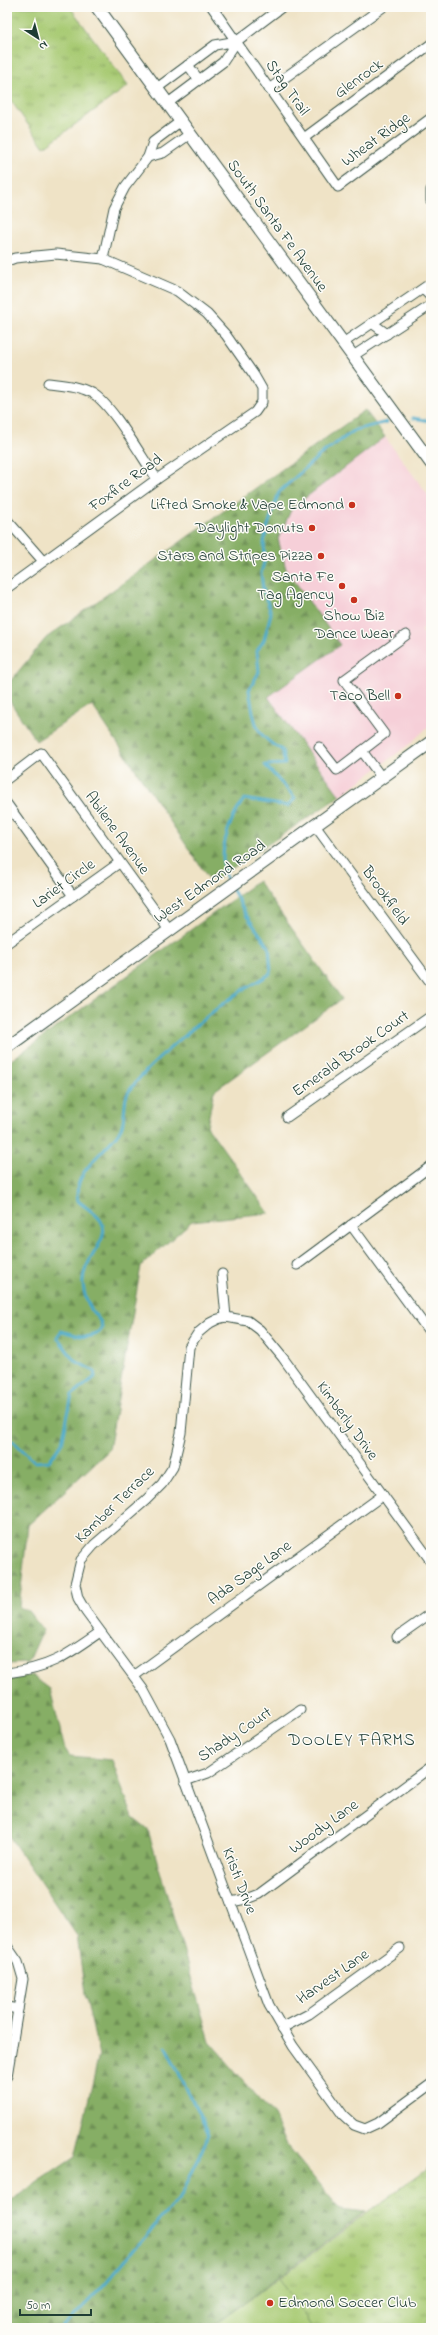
<svg xmlns="http://www.w3.org/2000/svg" width="438" height="2335" viewBox="0 0 438 2335" font-family="'Indie Flower',sans-serif">
<style>
.built{fill:#f6cfd8}
.grass{fill:url(#grass-tufts);stroke:#648454}
.forest{fill:url(#forest-firs);stroke:#52764c}
.pitch{fill:#a8ca73;stroke:#648454}
.lines{fill:none;stroke-linecap:round;stroke-linejoin:round}
.stream{stroke:#49a9c8;stroke-width:3}
.street-casing{stroke:#3e564a;stroke-width:11}
.secondary-casing{stroke:#3e564a;stroke-width:14}
.street{stroke:#fff;stroke-width:9}
.secondary{stroke:#fff;stroke-width:12}
.poi-dot{fill:#c8321e;stroke:#fdfcf7;stroke-width:1.5}
.labels{text-anchor:middle;dominant-baseline:central;stroke-width:3;stroke-linejoin:round;paint-order:stroke}
.street-label{font-size:16px;fill:#1f3d34;stroke:#fdfcf7}
.poi-label{font-size:16px;fill:#1f3d34;stroke:#fdfcf7;text-anchor:end}
.neighbourhood-label{font-size:17px;letter-spacing:1px;fill:#1f3d34;stroke:#fdfcf7}
</style>
<defs>
<pattern id="grass-tufts" width="24" height="20" patternUnits="userSpaceOnUse"><rect width="24" height="20" fill="#a8ca73"/><path d="M3 7l-1-3M5 7V3M7 7l1-3M15 17l-1-3M17 17v-4M19 17l1-3" fill="none" stroke="#88a55f"/></pattern>
<pattern id="forest-firs" width="22" height="20" patternUnits="userSpaceOnUse"><rect width="22" height="20" fill="#86ae65"/><path d="M5 1l3.5 6h-7zM16 11l3.5 6h-7z" fill="#6d8f54"/></pattern>
</defs>
<rect width="100%" height="100%" fill="#fdfcf7"/>
<filter id="ink" filterUnits="userSpaceOnUse"><feTurbulence type="fractalNoise" baseFrequency=".025" numOctaves="2"/><feDisplacementMap in="SourceGraphic" scale="8" xChannelSelector="R" yChannelSelector="G"/><feConvolveMatrix kernelMatrix="1 2 1 2 8 2 1 2 1" color-interpolation-filters="sRGB"/></filter>
<filter id="wash" filterUnits="userSpaceOnUse"><feTurbulence type="fractalNoise" baseFrequency=".012" numOctaves="4" result="noise"/><feDisplacementMap in="SourceGraphic" scale="16" xChannelSelector="R" yChannelSelector="G"/><feGaussianBlur stdDeviation="0.9" result="paint"/><feColorMatrix in="noise" values="0 0 0 0 0 0 0 0 0 0 0 0 0 0 0 0 0 1.4 0 .05"/><feComposite in="paint" operator="in"/></filter>
<g filter="url(#wash)">
<rect width="100%" height="100%" fill="#efe3c6"/>
<path class="built" d="M385,437L431,499V623L421,630L431,643V724L411,743L340,796L268,697L340,645L286,569L278,539L292,508Z"/>
<g class="grass">
<path d="M7,7H70L128,86L44,147L7,95Z"/>
<path d="M431,2166V2315L423,2328H313L279,2278Z"/>
</g>
<g class="forest">
<path d="M365,410L385,437L292,508L278,539L286,569L340,645L268,697L340,796L219,877L209,879L92,705L36,741L7,697V685L46,638Z"/>
<path d="M258,881L342,999L214,1091L207,1126L269,1213L192,1221L141,1266L109,1450L28,1525L19,1607L28,1611L43,1630L28,1663L7,1664V1186L9,1184L7,1182V1063Z"/>
<path d="M31,1675L50,1689L65,1749L70,1756L112,1760L133,1818L148,1830L210,2042L274,2116L287,2146L340,2209L366,2212L210,2328H7V2203L75,2157L99,2055L85,1994L77,1936L7,1833V1680Z"/>
</g>
<path class="pitch" d="M279,2278L313,2328H210Z"/>
<g class="lines">
<g class="stream">
<path d="M413,418L431,421"/>
<path d="M229,883C215,857 228,822 244,799L288,806L295,798L265,765L285,764L282,750C252,734 255,720 249,690L259,672L257,651L264,640L271,613L263,589L261,573L265,559L264,542L267,529L279,492L321,454L355,430L387,422"/>
<path d="M7,1440L14,1442L35,1462L49,1461L62,1443L72,1395L95,1377L94,1371L75,1361L57,1337L61,1331C75,1334 91,1343 102,1329C102,1320 97,1318 92,1311C88,1304 84,1293 83,1285C80,1260 113,1240 101,1221C96,1213 85,1207 78,1201C71,1171 107,1152 120,1130C126,1120 123,1105 127,1095C137,1073 212,1011 234,996C246,987 259,982 271,973L269,947L246,915L232,888"/>
<path d="M63,2328L101,2288L183,2193L209,2134L166,2047"/>
</g>
</g>
</g>
<g filter="url(#ink)">
<g class="lines">
<defs>
<g id="street">
<path d="M212,7L338,187L431,118"/>
<path d="M188,65L199,80"/>
<path d="M157,88L215,45L237,41"/>
<path d="M269,89L383,7"/>
<path d="M168,103L223,62L237,41L282,7"/>
<path d="M304,138L431,44"/>
<path d="M148,157L163,153L190,134"/>
<path d="M431,190V201"/>
<path d="M103,259L114,208L125,187L148,157L153,142L181,121"/>
<path d="M7,261L15,258L56,254L103,259L177,291L207,314L226,335L254,375L262,389V402L255,412L157,479L7,588"/>
<path d="M423,289L431,297"/>
<path d="M372,323L387,334"/>
<path d="M343,343L431,283"/>
<path d="M353,356L431,305"/>
<path d="M48,383C63,385 78,386 92,393C112,404 142,458 157,479"/>
<path d="M7,520L43,561"/>
<path d="M319,747L337,770L384,734L344,680L406,635"/>
<path d="M362,751L382,778"/>
<path d="M7,779L41,753L169,930"/>
<path d="M7,804L73,896"/>
<path d="M316,827L431,983"/>
<path d="M7,943L119,863"/>
<path d="M287,1117L431,1016"/>
<path d="M351,1225L431,1334"/>
<path d="M297,1265L431,1166"/>
<path d="M222,1274L226,1317"/>
<path d="M431,1561L283,1358L260,1330L248,1321L226,1317L218,1319L210,1323L198,1333L189,1347L181,1433L173,1467L162,1484L146,1500L94,1545L81,1560L75,1584L78,1598L86,1612L143,1689L170,1739L269,2005L293,2046L343,2115L354,2125L365,2129L378,2123L431,2084"/>
<path d="M397,1637L431,1613"/>
<path d="M7,1673C50,1668 66,1656 100,1632"/>
<path d="M134,1676L383,1495"/>
<path d="M185,1781L208,1773L300,1710"/>
<path d="M231,1902L246,1899L259,1894L431,1767"/>
<path d="M7,1946L18,1962L23,1979L7,2076"/>
<path d="M7,2007L18,2009"/>
<path d="M282,2028L309,2014L400,1948"/>
</g>
<g id="secondary">
<path d="M97,7L431,463"/>
<path d="M7,1047L431,742"/>
</g>
</defs>
<use href="#street" class="street-casing"/>
<use href="#secondary" class="secondary-casing"/>
<use href="#street" class="street"/>
<use href="#secondary" class="secondary"/>
</g>
</g>
<g class="poi-dot">
<circle cx="352" cy="505" r="4"/>
<circle cx="312" cy="528" r="4"/>
<circle cx="321" cy="556" r="4"/>
<circle cx="342" cy="586" r="4"/>
<circle cx="354" cy="600" r="4"/>
<circle cx="398" cy="696" r="4"/>
<circle cx="270" cy="2303" r="4"/>
</g>
<g class="labels">
<g class="street-label">
<text transform="translate(359 79) rotate(-36)">Glenrock</text>
<text transform="translate(287 88) rotate(55)">Stag Trail</text>
<text transform="translate(376 140) rotate(-36)">Wheat Ridge</text>
<text transform="translate(277 226) rotate(54)">South Santa Fe Avenue</text>
<text transform="translate(126 483) rotate(-36)">Foxfire Road</text>
<text transform="translate(117 833) rotate(54)">Abilene Avenue</text>
<text transform="translate(210 882) rotate(-35)">West Edmond Road</text>
<text transform="translate(64 884) rotate(-36)">Lariet Circle</text>
<text transform="translate(385 896) rotate(54)">Brookfield</text>
<text transform="translate(351 1054) rotate(-35)">Emerald Brook Court</text>
<text transform="translate(347 1421) rotate(54)">Kimberly Drive</text>
<text transform="translate(115 1505) rotate(-44)">Kamber Terrace</text>
<text transform="translate(250 1573) rotate(-36)">Ada Sage Lane</text>
<text transform="translate(235 1735) rotate(-34)">Shady Court</text>
<text transform="translate(324 1827) rotate(-36)">Woody Lane</text>
<text transform="translate(239 1881) rotate(69)">Kristi Drive</text>
<text transform="translate(333 1977) rotate(-35)">Harvest Lane</text>
</g>
<g class="poi-label">
<text x="344" y="505">Lifted Smoke &amp; Vape Edmond</text>
<text x="304" y="528">Daylight Donuts</text>
<text x="313" y="556">Stars and Stripes Pizza</text>
<text x="334" y="577">Santa Fe<tspan x="334" dy="18">Tag Agency</tspan></text>
<text x="354" y="616" text-anchor="middle">Show Biz<tspan x="354" dy="18">Dance Wear</tspan></text>
<text x="390" y="696">Taco Bell</text>
<text x="278" y="2303" text-anchor="start">Edmond Soccer Club</text>
</g>
<g class="neighbourhood-label">
<text x="352" y="1740">DOOLEY FARMS</text>
</g>
</g>
<rect width="438" height="2335" fill="none" stroke="#fdfcf7" stroke-width="24"/>
<g transform="translate(38 38) rotate(144)" stroke="#fdfcf7" stroke-width="3" paint-order="stroke">
<path d="M0-3L7 15L0 10L-7 15Z" fill="#1f3d34"/>
<text y="-6" font-size="11" font-weight="bold" text-anchor="middle" fill="#1f3d34">N</text>
</g>
<path d="M20 2309v6h71v-6" fill="none" stroke="#1f3d34" stroke-width="2"/>
<text x="26" y="2309" font-size="12" fill="#1f3d34" stroke="#fdfcf7" stroke-width="3" paint-order="stroke">50 m</text>
</svg>
